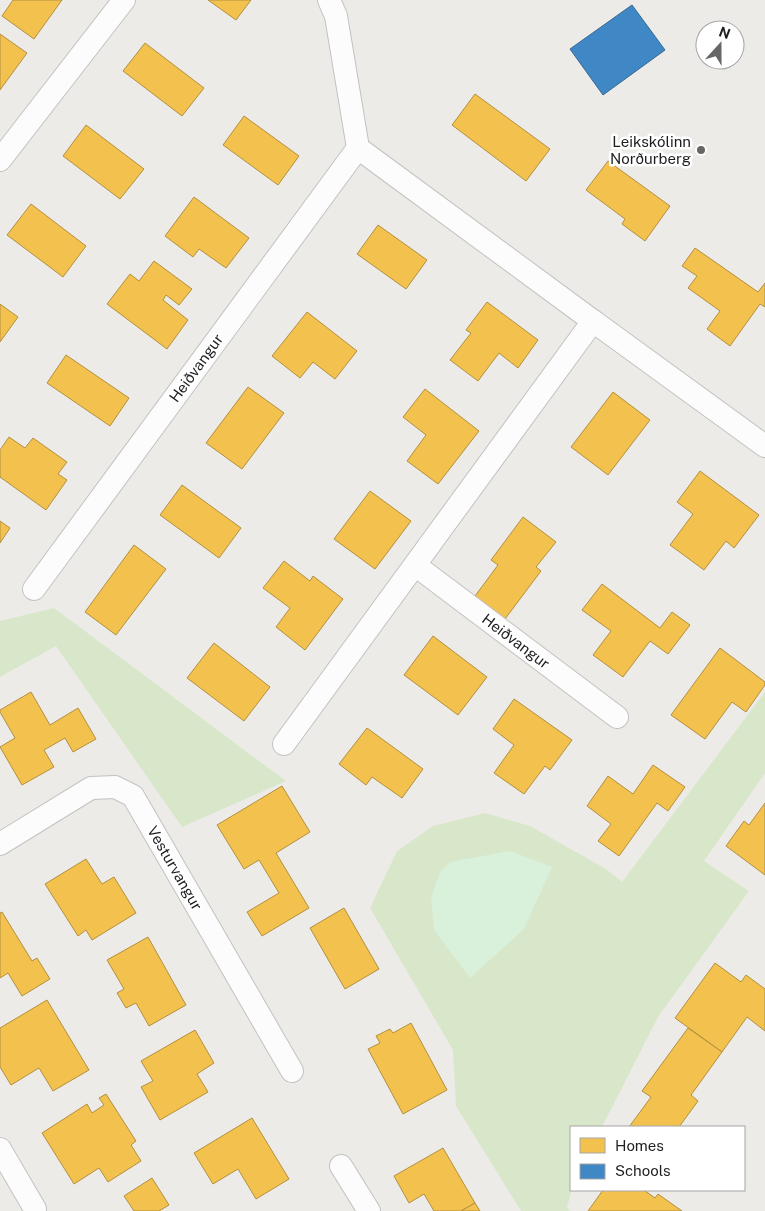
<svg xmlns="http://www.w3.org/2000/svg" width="765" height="1211" viewBox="0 0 765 1211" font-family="'Public Sans',sans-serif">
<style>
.grass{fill:#d8e7ca}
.park{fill:#d9f0da}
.homes{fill:#f2c14e;stroke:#b39040}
.schools{fill:#3f88c5;stroke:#356893}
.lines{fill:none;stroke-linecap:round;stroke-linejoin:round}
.minor-casing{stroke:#c3c2c0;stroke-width:24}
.minor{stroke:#fcfcfc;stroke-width:22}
.poi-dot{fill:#676665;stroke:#fff;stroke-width:2}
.labels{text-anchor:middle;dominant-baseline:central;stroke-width:5;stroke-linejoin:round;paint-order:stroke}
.poi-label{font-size:15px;fill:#1f1f1f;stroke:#fff;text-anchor:end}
.street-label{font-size:15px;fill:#1f1f1f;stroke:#fff}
</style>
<rect width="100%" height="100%" fill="#edebe8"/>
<g class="grass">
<path d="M54,608L286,781L182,827L56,646L0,677V621Z"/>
<path d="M765,692V773L704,861L749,891L658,1017L602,1127H571V1190H572L567,1207L570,1211H521L456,1106L453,1050L370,908L397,851L433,826L485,813L530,826L606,869L622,882Z"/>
</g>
<path class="park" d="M510,851L552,867L524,929L470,978L434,930L431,897L440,872L450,862Z"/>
<g class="homes">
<path d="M13,0H62L34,39L2,16Z"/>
<path d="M208,0H251L236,20Z"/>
<path d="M0,34L27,53L0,90Z"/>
<path d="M145,43L204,88L182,116L123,71Z"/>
<path d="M475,94L550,149L526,181L452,125Z"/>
<path d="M244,116L299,156L278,185L223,145Z"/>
<path d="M86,125L144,169L120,199L63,156Z"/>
<path d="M608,161L670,206L645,241L622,224L625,219L586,190Z"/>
<path d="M194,197L249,238L226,268L199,249L193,257L165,236Z"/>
<path d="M31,204L86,246L63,277L7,235Z"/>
<path d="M378,225L427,260L406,289L357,254Z"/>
<path d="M695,248L758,292L765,283V307L760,304L730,346L707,329L720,311L688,288L697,276L682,266Z"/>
<path d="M154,261L192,289L179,305L166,295L163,300L188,320L167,349L107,304L130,274L139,281Z"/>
<path d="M487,302L538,340L518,368L499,353L478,381L450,360L471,333L466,330Z"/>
<path d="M0,304L18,317L0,342Z"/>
<path d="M307,312L357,351L335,379L313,362L300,378L272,356Z"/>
<path d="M66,355L129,398L110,426L47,383Z"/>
<path d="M248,387L284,413L242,469L206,443Z"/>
<path d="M425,389L479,431L438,484L407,461L426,435L403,417Z"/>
<path d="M613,392L650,420L608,475L571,447Z"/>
<path d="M9,437L25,448L33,438L67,462L58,474L67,480L46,510L0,477V450Z"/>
<path d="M700,471L759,515L734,548L726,541L704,570L670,545L693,514L677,502Z"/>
<path d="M182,485L241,528L219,558L160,515Z"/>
<path d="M370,491L411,521L375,569L334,539Z"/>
<path d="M523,517L556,542L536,567L541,571L505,619L475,596L498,565L491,560Z"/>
<path d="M0,521L10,528L0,543Z"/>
<path d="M134,545L166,569L116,635L85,612Z"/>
<path d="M284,561L310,581L313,576L343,599L305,650L276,627L290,608L263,588Z"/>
<path d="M602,584L660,628L672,612L690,625L668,654L650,641L623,677L593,655L611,631L582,610Z"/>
<path d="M433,636L487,677L458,715L404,675Z"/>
<path d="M214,643L270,687L244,721L187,678Z"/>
<path d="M720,648L765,682V685L746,712L732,702L705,739L671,715Z"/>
<path d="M31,692L50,725L78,708L96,739L73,752L65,738L44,750L54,767L22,785L0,747L15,738L0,712V710Z"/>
<path d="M514,699L572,740L550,770L545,766L524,794L494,773L514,745L493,729Z"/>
<path d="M367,728L423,769L402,798L372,777L366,785L339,764Z"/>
<path d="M653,765L685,787L668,811L657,803L619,856L598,841L611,824L587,806L608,776L633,794Z"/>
<path d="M282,786L310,832L276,853L309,908L262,936L247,912L279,893L259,860L244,869L217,825Z"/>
<path d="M765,803V875L726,846L744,821L749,825Z"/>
<path d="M86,859L102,884L114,877L136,913L92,940L86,930L78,936L45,884Z"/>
<path d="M344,908L379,969L345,989L310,928Z"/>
<path d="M2,912L32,961L37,958L50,979L22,996L8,973L0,978V913Z"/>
<path d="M148,937L186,1005L149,1026L136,1003L126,1008L117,993L124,989L107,960Z"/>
<path d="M715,963L741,982L746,975L765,989V1031L747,1017L722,1052L675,1018Z"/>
<path d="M47,1000L89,1070L53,1091L39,1068L11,1085L0,1067V1028Z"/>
<path d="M411,1023L447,1090L403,1114L368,1049L380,1043L376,1036L390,1029L393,1033Z"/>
<path d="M688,1028L722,1052L691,1095L698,1101L679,1127H629L651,1097L642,1091Z"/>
<path d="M195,1030L214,1063L197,1074L208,1092L160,1120L141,1087L153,1081L141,1061Z"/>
<path d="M106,1094L136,1141L131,1145L141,1161L108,1182L99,1168L74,1184L42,1133L87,1104L92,1113L104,1105L99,1098Z"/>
<path d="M252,1118L289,1179L256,1199L238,1169L213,1184L194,1153Z"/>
<path d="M443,1148L475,1203L461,1211H434L424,1194L409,1203L394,1176Z"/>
<path d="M152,1178L169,1205L159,1211H134L124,1196Z"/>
<path d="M603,1190H644L655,1198L658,1194L682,1211H588Z"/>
<path d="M475,1203L480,1211H461Z"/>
</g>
<path class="schools" d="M632,5L665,50L603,95L570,49Z"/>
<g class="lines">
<defs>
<g id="minor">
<path d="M0,160L124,0"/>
<path d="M593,321L765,446"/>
<path d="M415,565L617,717"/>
<path d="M34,589L358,148"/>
<path d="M284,744L593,321L358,148L336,16L329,0"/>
<path d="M0,844L91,788L115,787L133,796L292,1071"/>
<path d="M0,1149L35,1209"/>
<path d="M341,1166L369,1211"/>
</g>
</defs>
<use href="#minor" class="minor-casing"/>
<use href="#minor" class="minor"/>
</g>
<circle class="poi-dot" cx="701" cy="150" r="5"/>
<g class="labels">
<g class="poi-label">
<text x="691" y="141">Leikskólinn<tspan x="691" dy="17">Norðurberg</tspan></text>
</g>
<g class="street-label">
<text transform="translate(196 368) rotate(-54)">Heiðvangur</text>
<text transform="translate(516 641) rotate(37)">Heiðvangur</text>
<text transform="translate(175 868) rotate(60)">Vesturvangur</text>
</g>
</g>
<rect x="570" y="1126" width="175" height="65" fill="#ffffff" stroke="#a5a5a5"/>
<rect x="580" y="1138" width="25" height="15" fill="#f2c14e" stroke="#a5a5a5"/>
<text x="615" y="1151" font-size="15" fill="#1f1f1f">Homes</text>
<rect x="580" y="1164" width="25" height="15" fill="#3f88c5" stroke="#a5a5a5"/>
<text x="615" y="1176" font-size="15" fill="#1f1f1f">Schools</text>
<g transform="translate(720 45) rotate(21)"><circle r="24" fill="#ffffff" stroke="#a5a5a5"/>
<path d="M0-4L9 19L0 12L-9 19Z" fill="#676665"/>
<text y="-8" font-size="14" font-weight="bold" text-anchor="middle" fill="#1f1f1f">N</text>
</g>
</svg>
